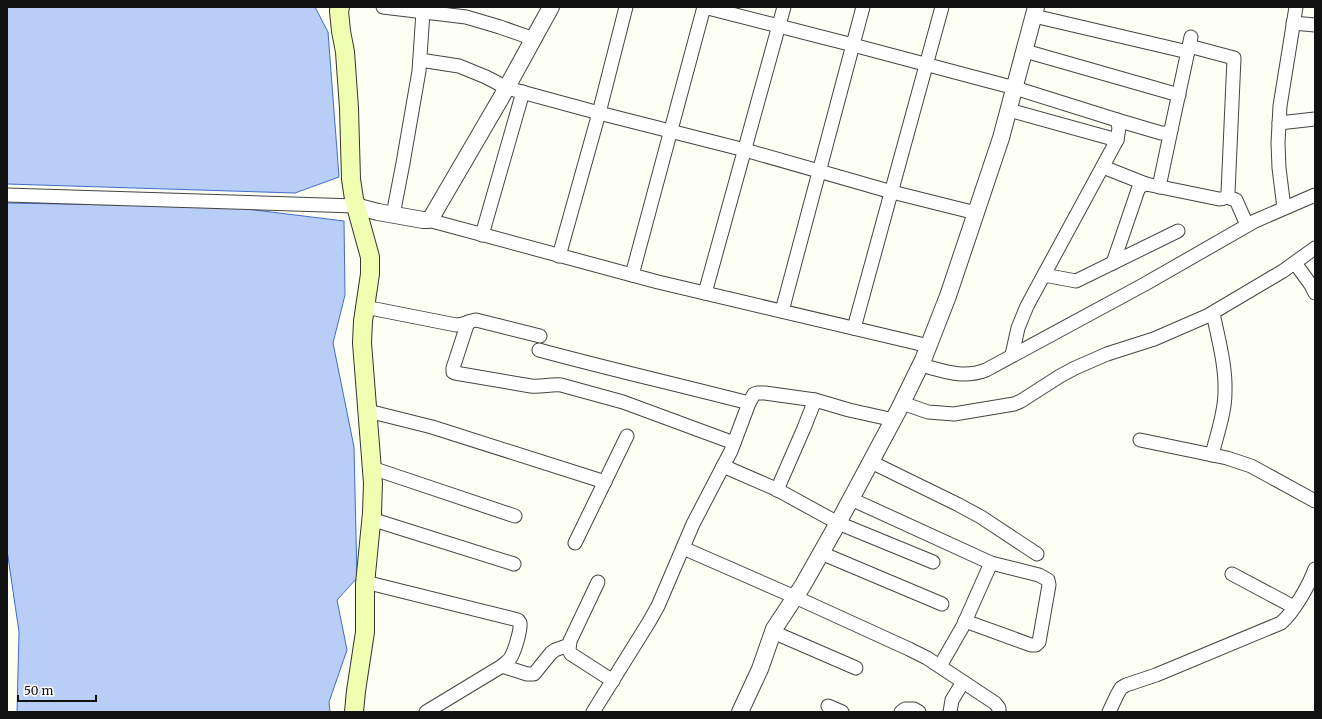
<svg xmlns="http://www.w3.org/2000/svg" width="1322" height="719" viewBox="0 0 1322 719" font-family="Merriweather,serif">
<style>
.water{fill:#b9cef6;stroke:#416ccd}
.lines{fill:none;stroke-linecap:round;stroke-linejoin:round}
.minor-casing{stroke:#444;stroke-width:15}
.tertiary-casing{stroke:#444;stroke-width:18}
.secondary-casing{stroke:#333;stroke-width:20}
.minor{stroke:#fff;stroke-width:13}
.tertiary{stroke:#fff;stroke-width:16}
.secondary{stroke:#f0feb1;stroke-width:18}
</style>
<rect width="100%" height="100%" fill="#fefff4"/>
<g class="water">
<path d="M7,7H315L328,32L339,177L295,193L7,184Z"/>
<path d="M7,203L230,207L344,221L345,295L333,343L354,447L357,578L337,600L347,650L329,702L330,712H17L19,632L7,550Z"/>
</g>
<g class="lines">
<defs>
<g id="minor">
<path d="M383,7L466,17L500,27L534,39"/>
<path d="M704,7L853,45L1015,88L1117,120L1119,128L1117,140L1027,306L1018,328L1012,355"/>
<path d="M1034,16L1188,52"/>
<path d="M1293,23L1315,25"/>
<path d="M1025,51L1179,95"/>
<path d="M420,60L459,66L486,77L507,88L599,113L745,150L892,192L976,213"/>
<path d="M1009,110L1117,140"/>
<path d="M1117,120L1161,133H1168L1171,130L1191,37"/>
<path d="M1279,123L1315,119"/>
<path d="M1103,167L1146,184"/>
<path d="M1159,187L1171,130"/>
<path d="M7,195L355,206"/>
<path d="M1226,197L1236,200L1247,225"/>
<path d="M1284,208L1279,168L1278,143L1280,106L1296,7"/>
<path d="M393,215L403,163L419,71L423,12"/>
<path d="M428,220L658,282L929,346"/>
<path d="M482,235L523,92"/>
<path d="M559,256L599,113L626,7"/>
<path d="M1113,263L1139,187L1146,184L1219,199C1224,199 1226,198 1228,193L1234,58L1189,46"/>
<path d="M1295,263L1311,285L1315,293"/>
<path d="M632,275L704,7"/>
<path d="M1044,275L1076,281L1178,231"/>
<path d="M705,293L784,7"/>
<path d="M365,307L456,325C464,325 469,321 476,320L540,336"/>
<path d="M782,311L863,7"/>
<path d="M468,322L453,368V372L455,373L531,386C542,387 551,384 561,385L623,402L734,443"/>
<path d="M854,328L942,7"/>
<path d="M539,350C609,369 679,385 749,403"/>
<path d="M921,365C944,371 963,379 986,370L1145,284L1255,221L1315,195"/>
<path d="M902,403L928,412L954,414L1014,404L1021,401L1060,376L1075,368L1107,354L1154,339L1207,316L1283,271L1315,248"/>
<path d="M368,411L432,427L605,482"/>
<path d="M1140,440L1227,458L1251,466L1315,501"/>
<path d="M1212,455C1217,434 1225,413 1225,392C1226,366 1218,338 1213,313"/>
<path d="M871,462L957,504L981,517L1037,554"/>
<path d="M723,466L776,489L838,523L933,562"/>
<path d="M372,468L515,516"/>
<path d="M777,490L804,428L815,400"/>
<path d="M851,499L991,563L1039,575L1048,580L1049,585L1039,642L1036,645H1031L965,621"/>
<path d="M371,519L514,564"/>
<path d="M575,543L627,436"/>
<path d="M683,548L795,597L909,649L927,658L995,703L999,708V712"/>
<path d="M821,553L942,604"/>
<path d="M1232,574L1294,607"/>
<path d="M365,582L518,620L520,623C521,630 515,650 511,657C509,661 505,663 502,666L426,712"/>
<path d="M598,582L570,641L569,650L571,654L613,681"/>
<path d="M773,632L856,668"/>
<path d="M502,666L527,674H534L551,653L555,650L569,645"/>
<path d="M940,666L963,626L991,563"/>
<path d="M828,706L842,712"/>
<path d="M593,712L649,622L658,606L693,524L731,451L749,403L754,394L757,393H765L815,400L849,410L894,420"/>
<path d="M901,712L905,709H914L919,712"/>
<path d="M950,712L952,700L963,682"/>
<path d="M1109,712L1117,695L1121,688L1126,685L1156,675L1281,623C1294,612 1309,585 1315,569"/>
</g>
<g id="tertiary">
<path d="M355,206L378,212L423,220H428L431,218L501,98L551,7"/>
<path d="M740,712L760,669L774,629L803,585L838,523L898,411L923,360L948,296L1001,138L1036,7"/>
</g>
<path id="secondary" d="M340,7L339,11L341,31L345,52L349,108L351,179L354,199L370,257V274L363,321L362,343L373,483L372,513L365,584V632L356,691L354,712"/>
</defs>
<use href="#minor" class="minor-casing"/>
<use href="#tertiary" class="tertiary-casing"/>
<use href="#secondary" class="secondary-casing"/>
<use href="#minor" class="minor"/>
<use href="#tertiary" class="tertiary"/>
<use href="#secondary" class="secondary"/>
</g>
<rect width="1322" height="719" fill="none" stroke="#111111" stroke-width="16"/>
<path d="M18 695v6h78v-6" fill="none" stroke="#111111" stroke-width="2"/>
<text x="24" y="695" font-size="12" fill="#111111" stroke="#ffffff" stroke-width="3" paint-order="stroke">50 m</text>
</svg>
